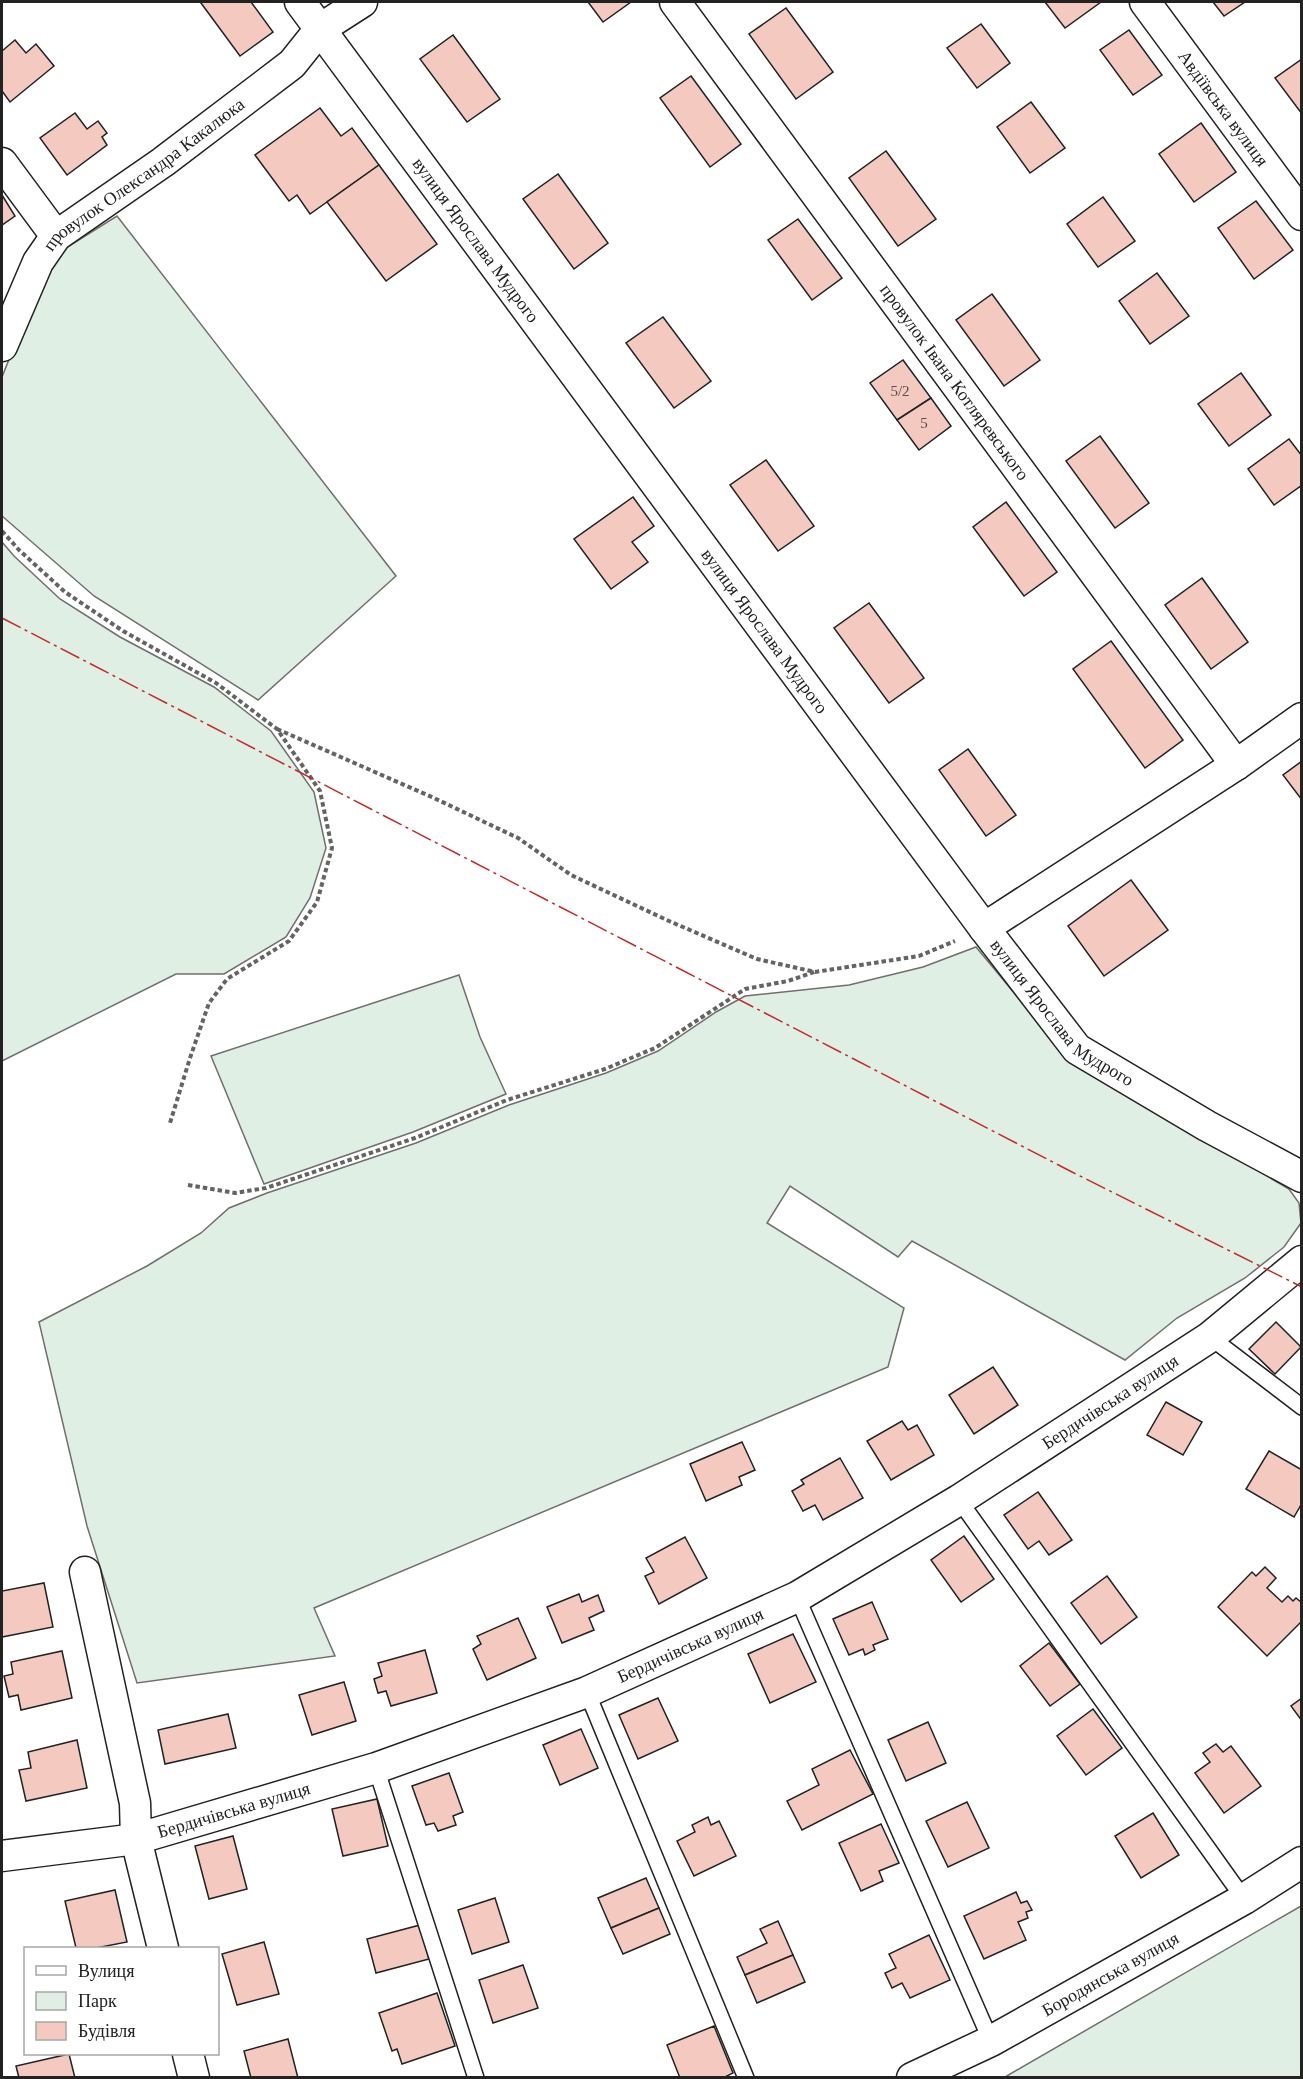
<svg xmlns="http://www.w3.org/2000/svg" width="1303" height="2079" viewBox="0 0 1303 2079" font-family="'Times New Roman',serif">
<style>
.green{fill:#e0efe3;stroke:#6f6f6f;stroke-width:1.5}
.building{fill:#f3c9c0;stroke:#222;stroke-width:1.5}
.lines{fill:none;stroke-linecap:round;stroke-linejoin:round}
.service-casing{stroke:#222;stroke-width:18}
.minor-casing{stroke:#222;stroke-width:33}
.path{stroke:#646464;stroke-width:4;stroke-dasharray:4.5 3;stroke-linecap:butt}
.service{stroke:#fff;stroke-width:15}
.minor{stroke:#fff;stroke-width:30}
.power{stroke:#c62828;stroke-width:1.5;stroke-dasharray:21 4.5 3 4.5;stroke-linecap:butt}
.labels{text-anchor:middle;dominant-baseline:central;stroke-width:4.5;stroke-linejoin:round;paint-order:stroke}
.number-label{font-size:15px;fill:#564c4a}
.street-label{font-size:18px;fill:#222;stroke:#fff}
</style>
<rect width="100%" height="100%" fill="#fff"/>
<g class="green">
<path d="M117,216L396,576L258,700L94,596L2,516V377L30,307L61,251Z"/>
<path d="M2,542L14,556L60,599L120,637L214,687L271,731L314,792L326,848L310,898L286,937L224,974H176L2,1061Z"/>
<path d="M976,947L1070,1060L1289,1189L1299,1203L1301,1223L1284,1247L1245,1278L1177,1318L1125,1360L912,1241L898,1257L790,1186L767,1223L904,1308L888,1367L314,1608L335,1656L137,1683L87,1526L39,1322L147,1266L201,1233L229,1208L267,1193L416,1143L509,1105L606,1073L658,1051L716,1012L745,996L849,985L923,967Z"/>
<path d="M459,975L480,1037L506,1094L413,1132L264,1184L211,1056Z"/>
<path d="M1301,1906V2077H1005Z"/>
</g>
<g class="building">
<path d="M202,2H251L273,32L240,56L201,3Z"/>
<path d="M588,2H631L603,22Z"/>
<path d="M1045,2H1101L1065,28Z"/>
<path d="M1213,2H1245L1224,16Z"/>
<path d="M786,8L833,72L796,99L749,34Z"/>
<path d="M981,24L1010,63L977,88L947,48Z"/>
<path d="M1129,30L1162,75L1133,95L1100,50Z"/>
<path d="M453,35L500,99L467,122L420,59Z"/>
<path d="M15,40L26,53L36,44L54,66L10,102L2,91V51Z"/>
<path d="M1302,59V114L1275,78Z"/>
<path d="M691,76L741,144L710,167L660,98Z"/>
<path d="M1031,102L1065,148L1030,173L997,127Z"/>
<path d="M320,108L341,136L352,128L379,165L310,214L297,195L289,201L255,155Z"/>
<path d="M75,113L87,129L98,121L107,133L102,137L107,145L67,175L40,138Z"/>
<path d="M1201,123L1236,172L1194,202L1159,154Z"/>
<path d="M886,151L936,219L898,246L849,178Z"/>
<path d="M379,165L437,244L386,281L327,202Z"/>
<path d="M558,174L608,243L574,269L523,199Z"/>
<path d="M2,195L15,216L2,225Z"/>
<path d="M1103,197L1135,241L1098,267L1067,224Z"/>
<path d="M1256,201L1293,250L1254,279L1218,228Z"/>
<path d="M798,219L842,278L812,300L768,240Z"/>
<path d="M1157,273L1189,316L1150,344L1119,301Z"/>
<path d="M992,294L1040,360L1004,386L956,320Z"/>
<path d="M663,317L711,381L674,408L626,343Z"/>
<path d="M903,360L931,398L897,420L870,383Z"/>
<path d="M1241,373L1271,415L1229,446L1198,404Z"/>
<path d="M931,398L951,426L919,450L897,420Z"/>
<path d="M1100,436L1149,503L1115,528L1066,461Z"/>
<path d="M1289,439L1302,456V485L1274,505L1248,469Z"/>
<path d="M766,460L814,526L778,551L730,485Z"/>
<path d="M633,497L654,526L632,542L648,562L611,589L574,539Z"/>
<path d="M1006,502L1057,572L1024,596L973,527Z"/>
<path d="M1202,578L1248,642L1211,669L1165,605Z"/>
<path d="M869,603L924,678L889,703L834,628Z"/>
<path d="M1111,641L1183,740L1145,768L1073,669Z"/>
<path d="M968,749L1016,815L986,836L939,770Z"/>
<path d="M1302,761V800L1283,775Z"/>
<path d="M1131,880L1168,930L1104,976L1068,926Z"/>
<path d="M1276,1322L1301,1347L1275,1374L1249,1349Z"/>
<path d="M993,1367L1018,1405L974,1434L949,1395Z"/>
<path d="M1166,1402L1202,1422L1183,1455L1147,1435Z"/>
<path d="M902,1421L908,1430L917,1425L934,1455L891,1480L867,1441Z"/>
<path d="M742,1442L755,1470L739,1477L742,1485L706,1501L690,1464Z"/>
<path d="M1269,1451L1302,1470V1503L1294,1517L1246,1489Z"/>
<path d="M840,1458L863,1498L823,1520L815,1505L803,1511L792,1491L804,1484L801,1480Z"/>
<path d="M1038,1492L1072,1540L1049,1555L1039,1541L1028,1549L1004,1515Z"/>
<path d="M964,1536L994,1579L961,1602L931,1560Z"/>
<path d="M685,1537L707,1578L659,1604L645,1576L654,1572L646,1558Z"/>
<path d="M1265,1567L1276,1578L1267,1588L1282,1602L1288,1596L1293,1601L1296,1598L1302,1603V1621L1267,1656L1218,1607L1252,1572L1256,1576Z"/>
<path d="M1107,1576L1137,1617L1101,1644L1071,1603Z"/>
<path d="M44,1583L53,1627L2,1637V1591Z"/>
<path d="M579,1594L582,1602L598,1595L604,1611L589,1618L594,1630L562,1643L547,1607Z"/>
<path d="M872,1602L888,1639L873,1645L875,1650L865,1655L863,1649L849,1655L833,1619Z"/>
<path d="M518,1618L536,1658L487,1680L473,1649L481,1644L477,1636Z"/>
<path d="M793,1634L816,1682L770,1703L748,1654Z"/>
<path d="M1049,1643L1080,1684L1050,1706L1020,1666Z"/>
<path d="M425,1650L437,1693L391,1706L386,1691L378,1693L374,1679L382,1676L378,1663Z"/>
<path d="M62,1651L72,1698L21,1710L18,1695L9,1697L4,1676L13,1674L11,1662Z"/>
<path d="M344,1682L356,1721L312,1735L299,1695Z"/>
<path d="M658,1698L678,1741L638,1759L619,1715Z"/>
<path d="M1302,1698V1721L1291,1706Z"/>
<path d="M1093,1709L1122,1748L1086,1775L1057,1736Z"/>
<path d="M228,1714L236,1748L165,1764L158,1730Z"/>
<path d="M928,1722L946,1763L906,1781L888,1740Z"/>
<path d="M581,1729L598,1768L560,1785L543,1745Z"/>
<path d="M77,1740L87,1788L26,1801L19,1770L31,1768L28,1752Z"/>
<path d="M1216,1744L1223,1752L1231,1746L1261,1786L1224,1813L1195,1773L1210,1762L1203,1753Z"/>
<path d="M850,1750L873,1794L802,1830L787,1801L819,1785L812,1769Z"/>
<path d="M449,1773L463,1812L453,1816L456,1825L438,1831L434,1823L426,1825L412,1786Z"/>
<path d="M377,1799L388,1846L343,1856L332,1809Z"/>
<path d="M967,1802L989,1848L948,1867L926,1821Z"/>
<path d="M1153,1813L1179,1855L1141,1878L1115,1836Z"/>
<path d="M708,1817L711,1825L719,1821L736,1856L694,1876L677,1841L695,1832L692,1825Z"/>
<path d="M881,1824L899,1863L879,1871L883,1881L861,1891L839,1843Z"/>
<path d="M233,1836L247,1889L209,1899L195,1846Z"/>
<path d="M646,1878L659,1908L611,1928L598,1898Z"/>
<path d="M115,1890L127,1942L96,1948H76L65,1901Z"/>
<path d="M1016,1892L1021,1903L1027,1901L1032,1910L1026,1912L1028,1918L1018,1922L1026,1940L984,1959L964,1916Z"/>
<path d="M495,1898L509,1942L472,1954L458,1910Z"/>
<path d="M659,1908L670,1934L623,1954L611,1928Z"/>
<path d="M778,1921L793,1955L745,1975L737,1957L767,1943L760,1929Z"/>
<path d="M420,1925L429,1959L376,1973L367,1939Z"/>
<path d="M929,1935L950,1980L910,1998L902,1983L892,1988L885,1973L896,1968L889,1954Z"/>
<path d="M264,1942L279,1994L237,2005L222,1954Z"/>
<path d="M793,1955L805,1982L757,2003L745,1975Z"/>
<path d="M523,1965L538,2008L493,2023L479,1980Z"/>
<path d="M437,1993L455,2046L402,2064L397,2049L392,2051L379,2013Z"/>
<path d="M714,2026L733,2073L723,2078H680L667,2045Z"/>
<path d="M288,2039L298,2078H251L244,2051Z"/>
<path d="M69,2054L75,2078H19L16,2066Z"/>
</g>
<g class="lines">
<defs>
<g id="service">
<path d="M1210,1337L1302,1407"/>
<path d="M959,1500L1244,1899"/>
<path d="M797,1597L991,2041"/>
<path d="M587,1692L746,2078"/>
<path d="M376,1768L476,2078"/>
</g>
<g id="minor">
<path id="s1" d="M300,2L984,928L1077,1049L1207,1126L1302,1177"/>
<path id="s2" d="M675,2L1236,765"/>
<path id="s3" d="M1145,2L1302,215"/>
<path d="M2,163L56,236"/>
<path id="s4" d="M2,346L38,262L56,236L163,162L292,64L320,29L362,2"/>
<path d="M984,928L1236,765L1302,718"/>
<path d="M85,1572L135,1803L136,1839L163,1948"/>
<path id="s5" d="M2,1856L136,1839L376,1768L587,1692L797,1597L959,1500L1210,1337L1302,1261"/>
<path d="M188,2054L194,2078"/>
<path id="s6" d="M912,2078L991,2041L1244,1899L1302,1862"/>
</g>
</defs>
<use href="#service" class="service-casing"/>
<use href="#minor" class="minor-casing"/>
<g class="path">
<path d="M2,531L19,550L65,592L123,631L216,683L277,729L320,791L332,848L317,902L289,941L227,979L209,1003L190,1058L170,1123"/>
<path d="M277,729L434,798L518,838L571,875L669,921L757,959L815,972L919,956L955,941"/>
<path d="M188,1185L235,1193L266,1188L415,1138L507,1100L605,1069L655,1048L745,989L788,981L814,972"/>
</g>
<use href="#service" class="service"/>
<use href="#minor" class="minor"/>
<path class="power" d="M2,618L1072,1172L1302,1287"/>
</g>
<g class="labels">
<g class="number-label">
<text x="900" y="391">5/2</text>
<text x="924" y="423">5</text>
</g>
<g class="street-label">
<text stroke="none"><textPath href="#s3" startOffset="132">Авдіївська вулиця</textPath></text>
<text stroke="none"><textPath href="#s4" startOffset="230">провулок Олександра Какалюка</textPath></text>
<text stroke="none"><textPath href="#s1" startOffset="296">вулиця Ярослава Мудрого</textPath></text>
<text stroke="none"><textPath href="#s2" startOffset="472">провулок Івана Котляревського</textPath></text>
<text stroke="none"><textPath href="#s1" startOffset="782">вулиця Ярослава Мудрого</textPath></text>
<text stroke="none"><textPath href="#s1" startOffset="1268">вулиця Ярослава Мудрого</textPath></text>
<text stroke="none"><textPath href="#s5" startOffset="1209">Бердичівська вулиця</textPath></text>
<text stroke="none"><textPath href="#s5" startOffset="723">Бердичівська вулиця</textPath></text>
<text stroke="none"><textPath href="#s5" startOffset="237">Бердичівська вулиця</textPath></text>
<text stroke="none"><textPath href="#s6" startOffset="224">Бородянська вулиця</textPath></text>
</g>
</g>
<rect width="1303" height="2079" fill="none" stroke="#222222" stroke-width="6"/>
<rect x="24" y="1947" width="195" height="108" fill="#ffffff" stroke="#a7a7a7" stroke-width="1.5"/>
<rect x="36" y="1966" width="30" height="9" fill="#ffffff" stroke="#a7a7a7" stroke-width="1.5"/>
<text x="78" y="1977" font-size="18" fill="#222222">Вулиця</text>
<rect x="36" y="1992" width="30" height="18" fill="#e0efe3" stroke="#a7a7a7" stroke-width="1.5"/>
<text x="78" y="2007" font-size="18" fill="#222222">Парк</text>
<rect x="36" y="2022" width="30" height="18" fill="#f3c9c0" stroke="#a7a7a7" stroke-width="1.5"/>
<text x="78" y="2037" font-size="18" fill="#222222">Будівля</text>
</svg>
